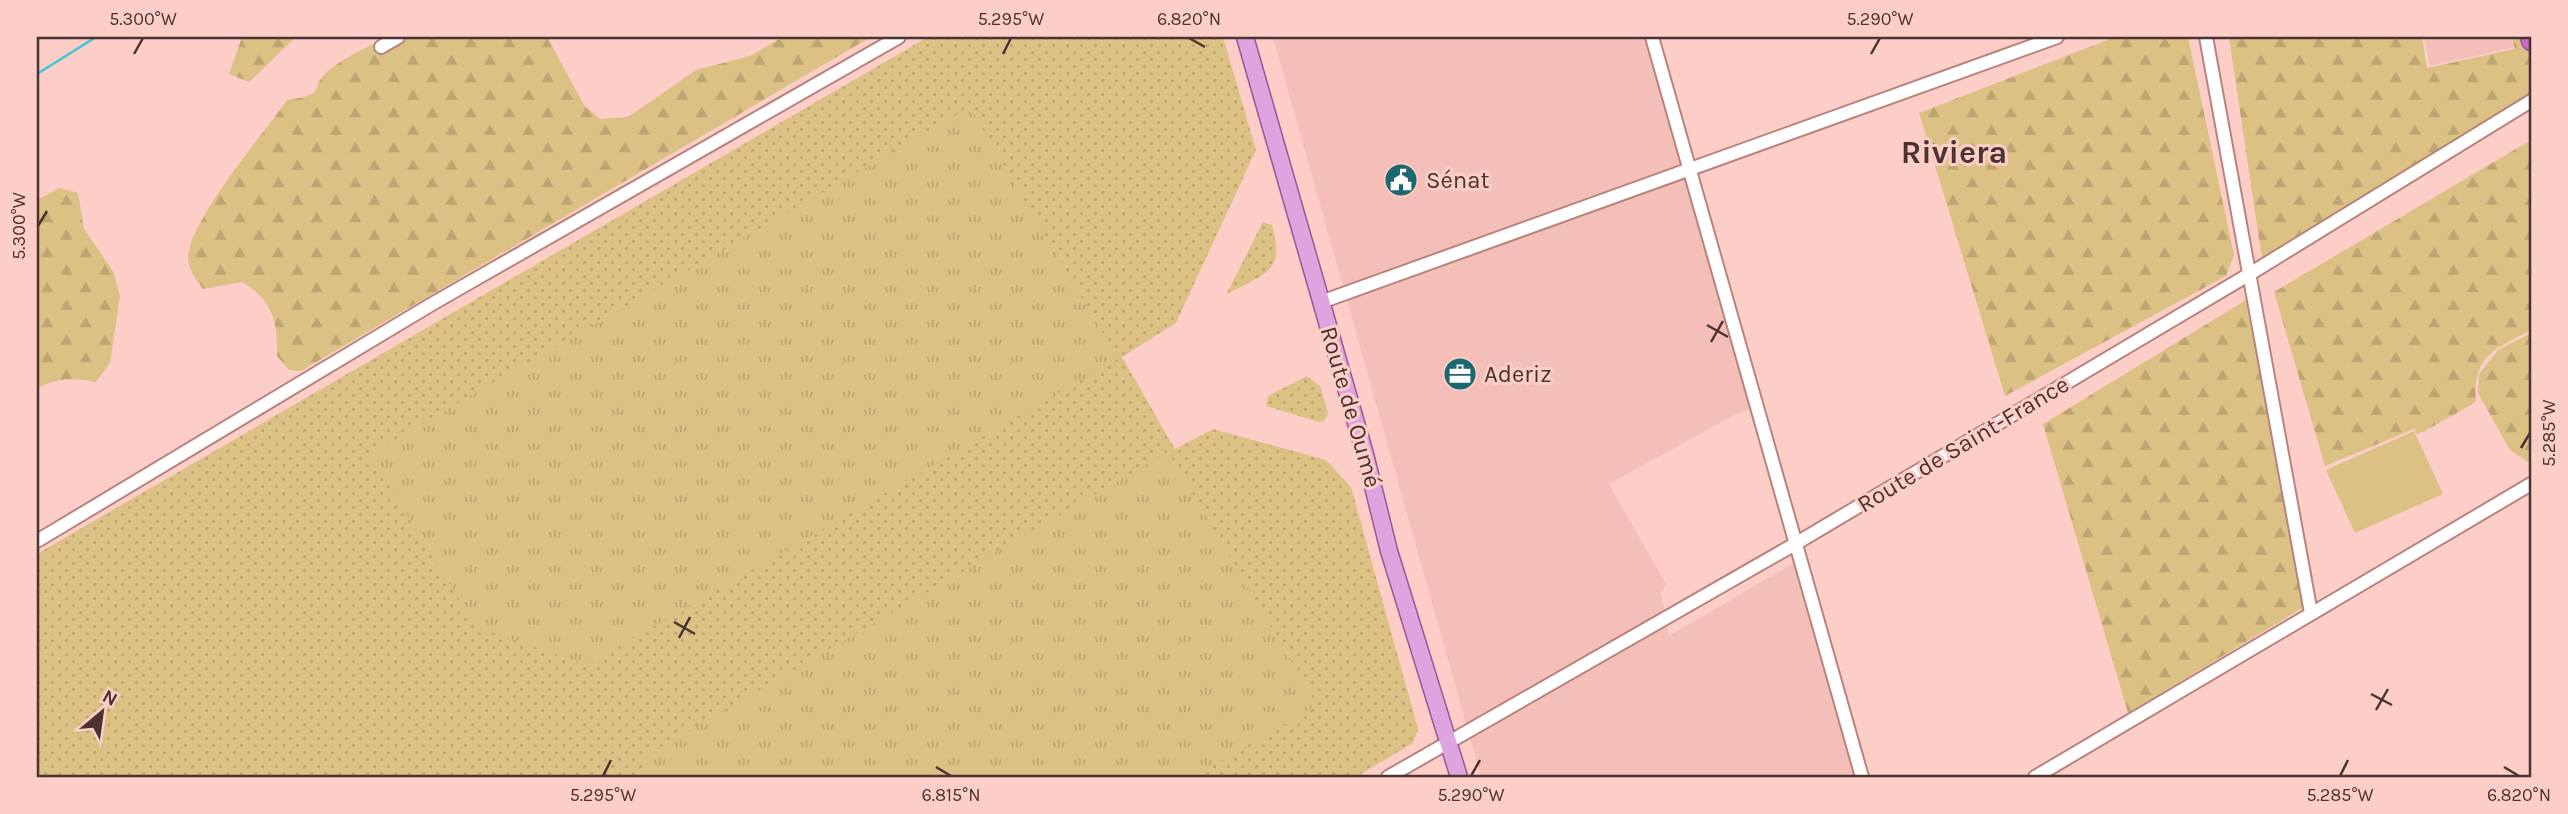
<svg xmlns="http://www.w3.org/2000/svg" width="2568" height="814" viewBox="0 0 2568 814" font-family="Karla,sans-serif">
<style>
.built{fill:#f3bfb8}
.grass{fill:url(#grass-dots)}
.forest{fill:url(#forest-firs)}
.park{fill:url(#park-tufts)}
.pitch{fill:#dcc185}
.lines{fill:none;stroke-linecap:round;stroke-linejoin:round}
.stream{stroke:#3cc7d7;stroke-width:2.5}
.minor-casing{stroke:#b9837d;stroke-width:16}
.major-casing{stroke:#9c5595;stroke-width:19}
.highway-casing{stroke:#9c5595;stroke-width:21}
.minor{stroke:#fff;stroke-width:12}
.major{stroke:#dea4e0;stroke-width:16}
.highway{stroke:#c868cb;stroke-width:18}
.ticks{fill:none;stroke:#4a3330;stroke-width:2.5}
.labels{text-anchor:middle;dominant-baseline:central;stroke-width:6;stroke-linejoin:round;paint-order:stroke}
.poi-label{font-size:24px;fill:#4a3330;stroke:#fdcec8;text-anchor:start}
.street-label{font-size:24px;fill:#4a3330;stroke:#fdcec8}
.district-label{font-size:32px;font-weight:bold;fill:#4a3330;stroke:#fdcec8}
.neatline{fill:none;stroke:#4a3330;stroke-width:2.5}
.ticks-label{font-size:18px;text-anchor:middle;fill:#4a3330}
</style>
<defs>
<pattern id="grass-dots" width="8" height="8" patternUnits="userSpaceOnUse" patternTransform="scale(1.75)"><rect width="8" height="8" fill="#dcc185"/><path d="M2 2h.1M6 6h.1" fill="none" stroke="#bea673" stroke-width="1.8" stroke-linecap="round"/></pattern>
<pattern id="forest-firs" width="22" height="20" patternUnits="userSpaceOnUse" patternTransform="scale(1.75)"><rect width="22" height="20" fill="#dcc185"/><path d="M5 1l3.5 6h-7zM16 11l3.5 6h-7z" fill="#bea673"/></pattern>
<pattern id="park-tufts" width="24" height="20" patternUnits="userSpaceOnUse" patternTransform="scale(1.75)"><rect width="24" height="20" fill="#dcc185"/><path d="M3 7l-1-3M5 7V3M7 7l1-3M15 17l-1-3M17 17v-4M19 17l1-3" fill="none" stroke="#bea673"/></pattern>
</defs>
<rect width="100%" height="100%" fill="#fdcec8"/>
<g class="built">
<path d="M1273,37H1651L1754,407L1731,417L1609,484L1666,584L1661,593L1669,636L1795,562L1859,777H1481Z"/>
<path d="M2425,37H2512L2513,48L2429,66Z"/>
</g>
<g class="grass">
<path d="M928,37H1223L1256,150L1176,323L1122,357L1175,449L1213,429L1326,460L1351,487L1418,729L1413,743L1356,777H37V554Z"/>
<path d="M1263,222L1272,225C1286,274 1264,273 1226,295Z"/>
<path d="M1307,376L1320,386L1328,413L1324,421L1319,422L1266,406L1268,396Z"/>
</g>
<g class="forest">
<path d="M242,37H296L249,82L229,74Z"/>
<path d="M387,37H547L584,105L600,119L628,117L696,70L750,56L783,37H871L301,371L289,370L277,356C278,322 273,300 242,282L203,289C194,277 185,265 189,250C200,208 261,137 287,100C330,94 307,89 329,70C345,57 368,47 387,37Z"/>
<path d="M2115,37H2188L2234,255L2226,276L2005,396L1919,113Z"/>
<path d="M2229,37H2422L2427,68L2514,49L2513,37H2529L2531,99L2262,259Z"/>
<path d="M2531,140V330C2495,349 2472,356 2476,402L2425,431L2417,434L2414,429L2325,466L2274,292Z"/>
<path d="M59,188L78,193L84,229L113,271L120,296L110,363L96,382C74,378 56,377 37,389V200Z"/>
<path d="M2246,300L2304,607L2128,713L2043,424Z"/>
<path d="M2531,333V460L2528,462L2510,450L2478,393L2479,374L2498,350Z"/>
</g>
<g class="park">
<path d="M970,107L1118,359L587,665L476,627L370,454Z"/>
<path d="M1168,452L1317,705L1193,777H640L646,756Z"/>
</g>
<path class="pitch" d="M2414,431L2443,494L2355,533L2326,470Z"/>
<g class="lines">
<path class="stream" d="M37,74L96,37"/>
<defs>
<g id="minor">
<path d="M1652,37L1862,777"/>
<path d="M2206,37L2311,613"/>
<path d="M381,47L398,37"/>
<path d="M1321,302L2057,37"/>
<path d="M37,541L432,304L899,37"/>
<path d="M1388,777L1795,544L2248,275L2531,101"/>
<path d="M2035,777L2531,484"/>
</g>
<path id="major" d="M1245,37L1365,454L1389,551L1459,777"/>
<path id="highway" d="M2530,37L2531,41"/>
</defs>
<use href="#minor" class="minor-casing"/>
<use href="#major" class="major-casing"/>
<use href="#highway" class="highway-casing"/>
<use href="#minor" class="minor"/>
<use href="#major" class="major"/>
<use href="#highway" class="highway"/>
</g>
<path class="ticks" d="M1189,38L1205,47M134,54L143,38M1003,54L1011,38M1871,54L1880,38M38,226L47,211M1707,325L1728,337M1711,342L1723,321M2521,448L2530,433M674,622L695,634M679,638L690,617M2371,694L2392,705M2376,710L2388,689M936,767L951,776M2504,767L2519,776M603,776L611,760M1471,776L1480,760M2340,776L2348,760"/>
<defs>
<symbol id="civic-disc" viewBox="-11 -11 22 22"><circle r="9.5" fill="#1c6871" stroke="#fdcec8"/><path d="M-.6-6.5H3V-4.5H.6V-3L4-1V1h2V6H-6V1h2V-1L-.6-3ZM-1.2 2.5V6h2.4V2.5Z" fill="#fff"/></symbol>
<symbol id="office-disc" viewBox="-11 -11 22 22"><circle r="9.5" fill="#1c6871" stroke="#fdcec8"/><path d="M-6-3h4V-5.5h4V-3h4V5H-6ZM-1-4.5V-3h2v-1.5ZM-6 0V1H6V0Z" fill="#fff"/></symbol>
</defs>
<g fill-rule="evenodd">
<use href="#civic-disc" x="1382" y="161" width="38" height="38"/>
<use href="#office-disc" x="1441" y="355" width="38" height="38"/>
</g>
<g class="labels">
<g class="poi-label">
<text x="1426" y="180">Sénat</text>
<text x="1484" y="374">Aderiz</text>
</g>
<g class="street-label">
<text transform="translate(1351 407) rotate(74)">Route de Oumé</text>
<text transform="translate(1963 444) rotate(-31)">Route de Saint-France</text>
</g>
<g class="district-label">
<text x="1954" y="152">Riviera</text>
</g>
</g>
<rect width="2568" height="814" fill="none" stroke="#fdcec8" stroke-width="77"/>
<g transform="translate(102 712) rotate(29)" stroke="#fdcec8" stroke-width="5" paint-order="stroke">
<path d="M0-5L12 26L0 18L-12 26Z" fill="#4a3330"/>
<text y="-10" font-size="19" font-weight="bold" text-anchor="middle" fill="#4a3330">N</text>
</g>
<rect x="38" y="38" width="2492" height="738" class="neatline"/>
<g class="ticks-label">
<text x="143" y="25">5.300°W</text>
<text x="1011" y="25">5.295°W</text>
<text x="1189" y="25">6.820°N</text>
<text x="1880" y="25">5.290°W</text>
<text transform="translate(19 226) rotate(-90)" y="6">5.300°W</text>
<text transform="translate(2549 433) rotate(-90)" y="6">5.285°W</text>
<text x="603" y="801">5.295°W</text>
<text x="951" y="801">6.815°N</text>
<text x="1471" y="801">5.290°W</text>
<text x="2340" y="801">5.285°W</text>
<text x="2519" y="801">6.820°N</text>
</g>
</svg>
